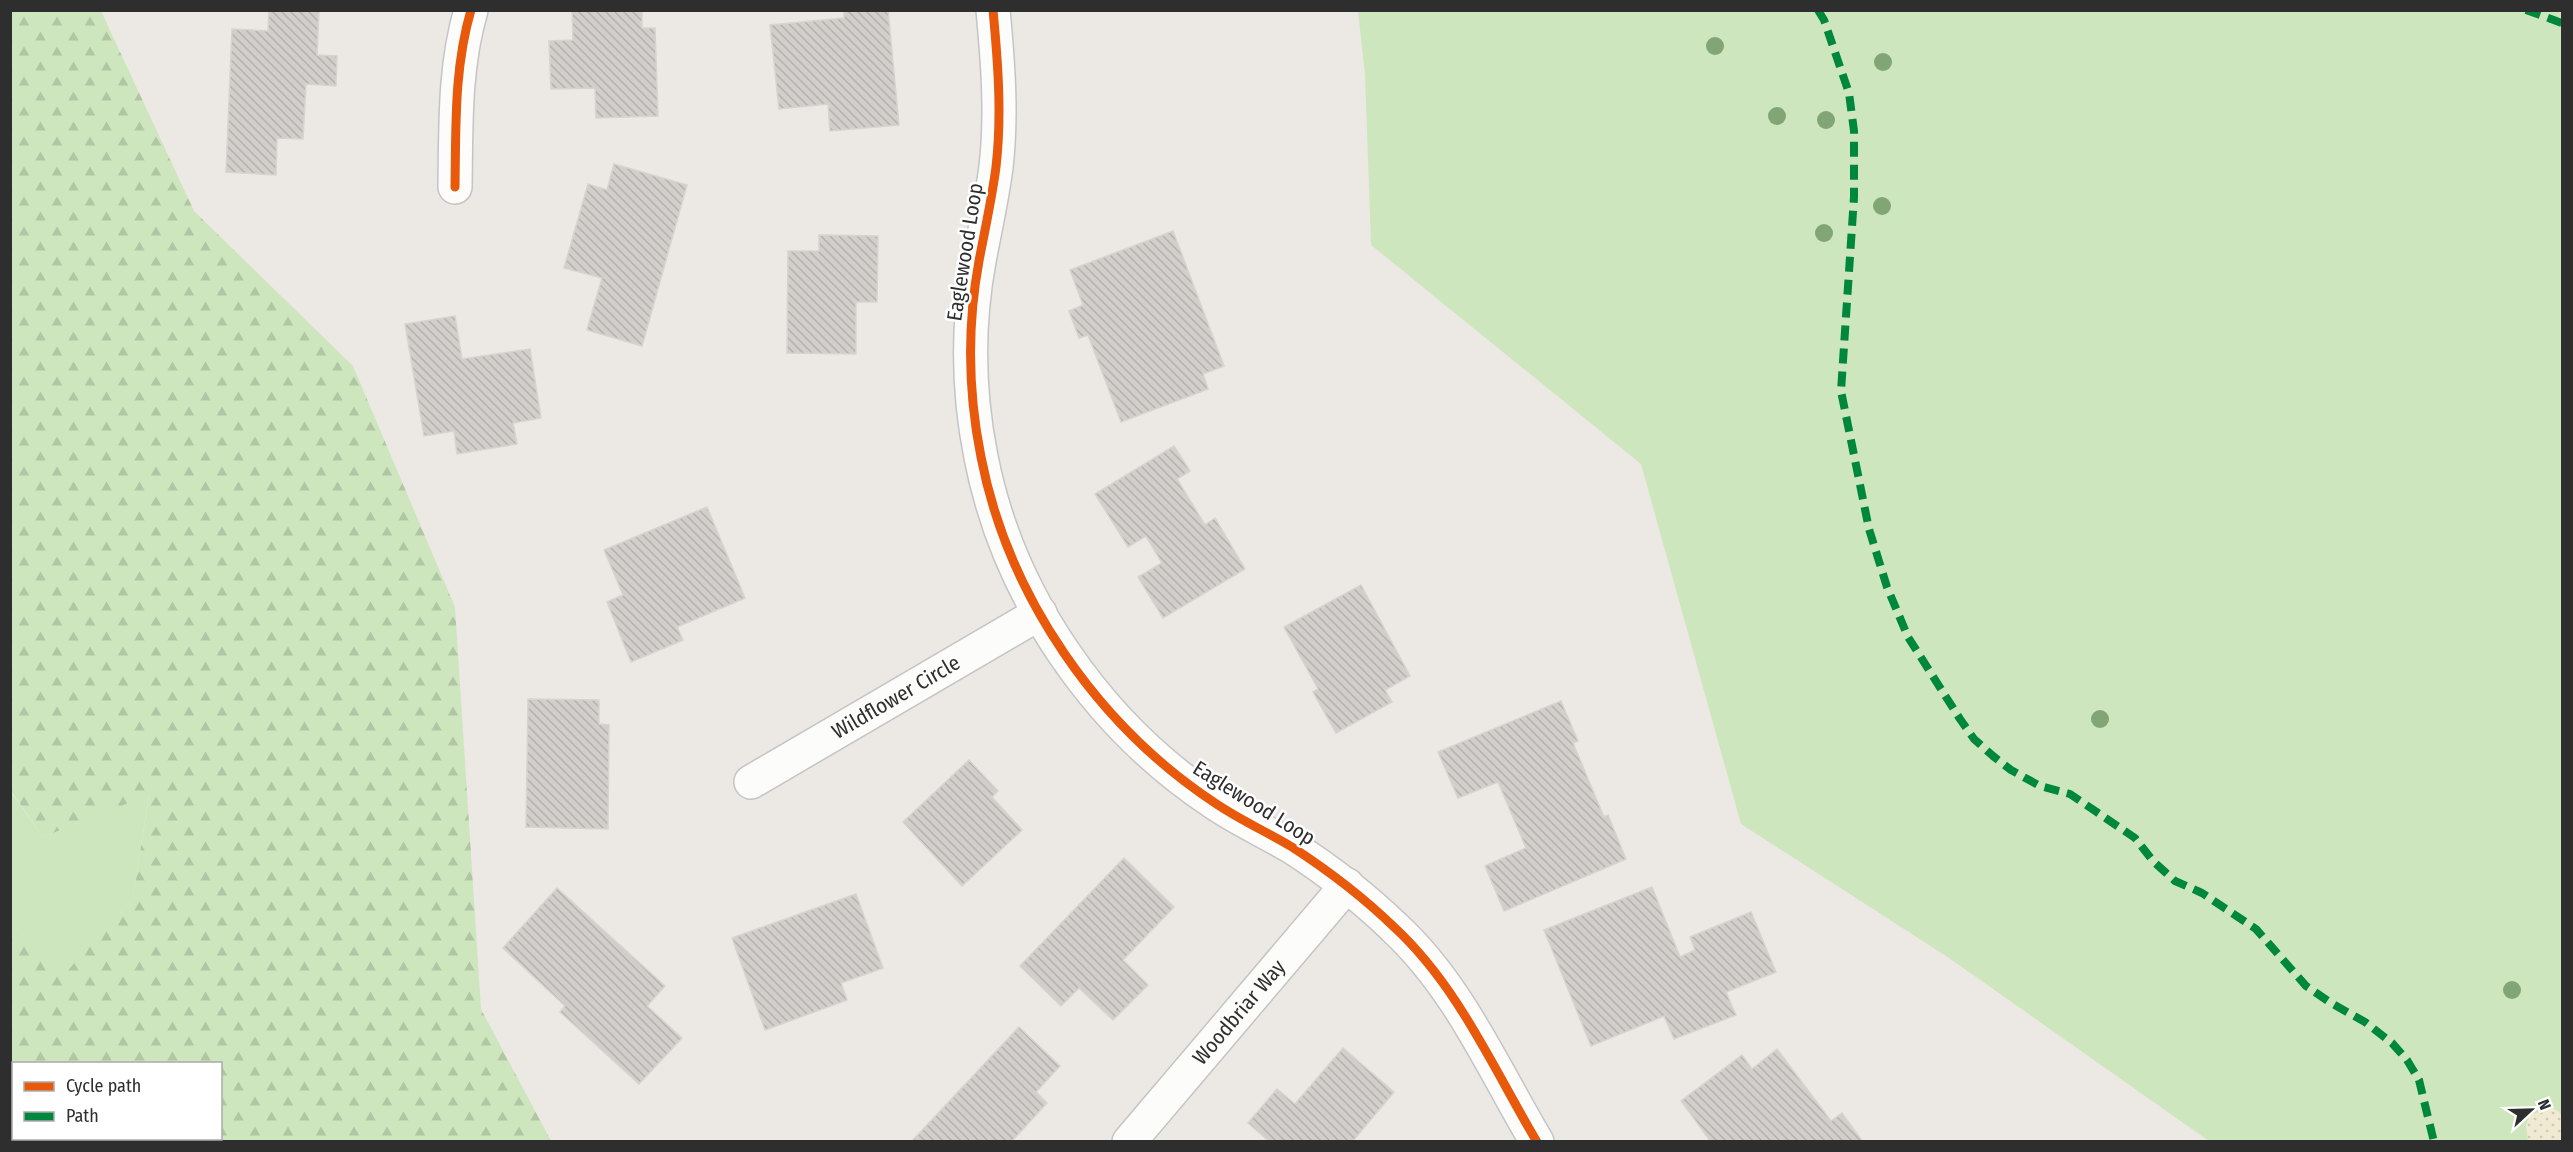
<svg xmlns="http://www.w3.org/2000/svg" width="2573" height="1152" viewBox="0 0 2573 1152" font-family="'Fira Sans Condensed',sans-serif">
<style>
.grass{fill:#cee6be}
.forest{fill:url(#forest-firs);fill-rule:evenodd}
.sand{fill:url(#sand-dots)}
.building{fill:url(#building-back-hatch);stroke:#d7d4d0;stroke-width:1.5}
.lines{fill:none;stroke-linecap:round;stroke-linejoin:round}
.minor-casing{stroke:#c5c4c5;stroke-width:36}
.minor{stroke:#fcfcfb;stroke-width:33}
.quiet{stroke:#00873e;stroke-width:8;stroke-dasharray:15 8;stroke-linecap:butt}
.cycleway-casing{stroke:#fff;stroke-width:13}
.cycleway{stroke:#e8590c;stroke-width:9}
.tree{fill:#82a575}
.labels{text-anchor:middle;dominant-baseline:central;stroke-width:5;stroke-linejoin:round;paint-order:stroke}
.street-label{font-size:21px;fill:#2e2e2e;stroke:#fff}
</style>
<defs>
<pattern id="forest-firs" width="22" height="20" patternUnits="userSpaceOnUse" patternTransform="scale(1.5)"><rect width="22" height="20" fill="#cee6be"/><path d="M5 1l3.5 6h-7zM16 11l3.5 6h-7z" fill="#b1c6a4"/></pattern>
<pattern id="sand-dots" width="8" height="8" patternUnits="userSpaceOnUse" patternTransform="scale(1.5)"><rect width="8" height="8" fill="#f0ead3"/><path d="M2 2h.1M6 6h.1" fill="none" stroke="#cec9b5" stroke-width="1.8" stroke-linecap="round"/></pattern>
<pattern id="building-back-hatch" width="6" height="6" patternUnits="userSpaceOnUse" patternTransform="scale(1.5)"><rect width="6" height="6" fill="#d1cecb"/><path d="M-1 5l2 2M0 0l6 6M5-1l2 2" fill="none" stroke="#b4b1af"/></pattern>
</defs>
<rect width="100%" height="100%" fill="#ece8e4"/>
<g class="grass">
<path d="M1358,11H2562V1141H2209L1949,958L1741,824L1641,464L1371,245L1365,74Z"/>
<path d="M10,791L43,837L149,794L133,899L68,971L11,926Z"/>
</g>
<path class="forest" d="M11,10L101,11L194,211L353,366L455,607L481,1009L551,1141H11V926L68,970L133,899L149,795L43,837L11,791ZM14,1064H220V1138H14Z"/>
<path class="sand" d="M2551,1108C2567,1111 2563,1129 2562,1141H2528L2526,1125L2530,1115Z"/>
<g class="building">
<path d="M269,10H319L317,55L337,56L336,86L306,84L303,139L277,138L276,175L226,172L232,29L268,31Z"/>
<path d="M572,10H642V28H655L658,116L596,118L595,88L551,89L549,41L573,40Z"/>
<path d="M844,10H888L899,125L830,131L828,104L779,109L770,25L844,18Z"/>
<path d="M614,164L687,185L642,346L587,330L602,278L564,268L588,184L607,190Z"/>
<path d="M1173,231L1224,366L1203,374L1208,389L1121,422L1088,335L1079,338L1069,311L1083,305L1070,270Z"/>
<path d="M819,235L878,236L877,302H856V354L787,353L788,251H819Z"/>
<path d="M455,316L462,359L530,349L541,418L513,423L517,444L457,454L454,431L424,436L405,324Z"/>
<path d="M1174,446L1190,471L1177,479L1205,525L1215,518L1245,569L1163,618L1138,577L1162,563L1146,536L1128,547L1095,494Z"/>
<path d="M707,507L745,598L677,627L683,640L631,662L607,602L623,595L604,550Z"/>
<path d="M1361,585L1410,676L1385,690L1392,702L1336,733L1313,692L1318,689L1284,627Z"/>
<path d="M528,699L599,700V724L609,725L608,829L526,827Z"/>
<path d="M1561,701L1578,741L1573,743L1604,817L1608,815L1626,859L1504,911L1485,866L1526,848L1498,782L1458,798L1438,752Z"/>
<path d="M969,760L998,791L992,797L1022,830L962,886L903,822Z"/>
<path d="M1124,858L1174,907L1123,960L1148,985L1113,1020L1079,988L1061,1006L1020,966Z"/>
<path d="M1652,887L1680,957L1695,950L1690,937L1751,912L1776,972L1726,992L1736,1015L1674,1039L1664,1016L1591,1046L1544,930Z"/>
<path d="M557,888L665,986L647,1006L682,1038L639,1084L560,1012L565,1006L503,948Z"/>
<path d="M856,894L883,968L841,983L847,1000L765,1030L732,938Z"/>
<path d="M1019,1027L1060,1066L1036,1092L1047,1103L1011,1142H911Z"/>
<path d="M1343,1048L1394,1092L1352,1142H1270L1248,1123L1277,1089L1295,1104Z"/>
<path d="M1777,1049L1831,1121L1842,1113L1863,1142H1711L1681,1101L1742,1055L1752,1069Z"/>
</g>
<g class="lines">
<defs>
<g id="minor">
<path d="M993,10C998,63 1002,115 996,167C992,198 985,229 979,261C967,326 968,392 981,457C1008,596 1097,725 1215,803C1240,820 1267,832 1292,847C1329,871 1363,897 1394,927C1458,986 1493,1068 1537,1142"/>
<path d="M455,187C456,127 454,68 471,10"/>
<path id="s1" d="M751,782L1040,613"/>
<path id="s2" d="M1129,1142L1347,885"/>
</g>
</defs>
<use href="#minor" class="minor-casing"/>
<use href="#minor" class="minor"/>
<g class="quiet">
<path d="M1818,10L1824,20L1849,93L1854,131V197L1841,391L1869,529L1887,587L1908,637L1960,719L1974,739L1993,756L2011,770L2040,786L2070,794L2135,838L2153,861L2175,881L2202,893L2256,929L2306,986L2331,1003L2365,1022L2392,1043L2407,1060L2419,1080L2434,1142"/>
<path d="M2526,10L2562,23"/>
</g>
<defs>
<g id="cycleway">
<path d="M993,10C998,63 1002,115 996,167C992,198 985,229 979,261C967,326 968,392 981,457C1008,596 1097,725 1215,803C1240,820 1267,832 1292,847C1329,871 1363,897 1394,927C1458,986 1493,1068 1537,1142"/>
<path d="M455,187C456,127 454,68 471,10"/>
</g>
</defs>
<use href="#cycleway" class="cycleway-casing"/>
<use href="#cycleway" class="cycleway"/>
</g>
<g class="tree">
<circle cx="1715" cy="46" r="9"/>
<circle cx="1883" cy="62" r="9"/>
<circle cx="1777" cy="116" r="9"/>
<circle cx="1826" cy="120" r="9"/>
<circle cx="1882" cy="206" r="9"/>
<circle cx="1824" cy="233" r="9"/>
<circle cx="2100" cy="719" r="9"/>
<circle cx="2512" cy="990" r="9"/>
</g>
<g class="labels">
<g class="street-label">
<text transform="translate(965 252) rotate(-81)">Eaglewood Loop</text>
<text stroke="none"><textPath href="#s1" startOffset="168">Wildflower Circle</textPath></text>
<text transform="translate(1254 803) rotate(32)">Eaglewood Loop</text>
<text stroke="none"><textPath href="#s2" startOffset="170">Woodbriar Way</textPath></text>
</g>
</g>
<rect width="2573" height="1152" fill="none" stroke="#2e2e2e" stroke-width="24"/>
<rect x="12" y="1062" width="210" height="78" fill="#ffffff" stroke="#ababab" stroke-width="1.5"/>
<rect x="24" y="1082" width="30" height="9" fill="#e8590c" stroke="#ababab" stroke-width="1.5"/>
<text x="66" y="1092" font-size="18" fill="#2e2e2e">Cycle path</text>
<rect x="24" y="1112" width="30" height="9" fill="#00873e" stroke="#ababab" stroke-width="1.5"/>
<text x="66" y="1122" font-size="18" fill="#2e2e2e">Path</text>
<g transform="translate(2531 1110) rotate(68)" stroke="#ffffff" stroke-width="4.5" paint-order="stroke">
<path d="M0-4.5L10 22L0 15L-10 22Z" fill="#2e2e2e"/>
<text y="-9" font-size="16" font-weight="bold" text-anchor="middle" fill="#2e2e2e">N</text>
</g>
</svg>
